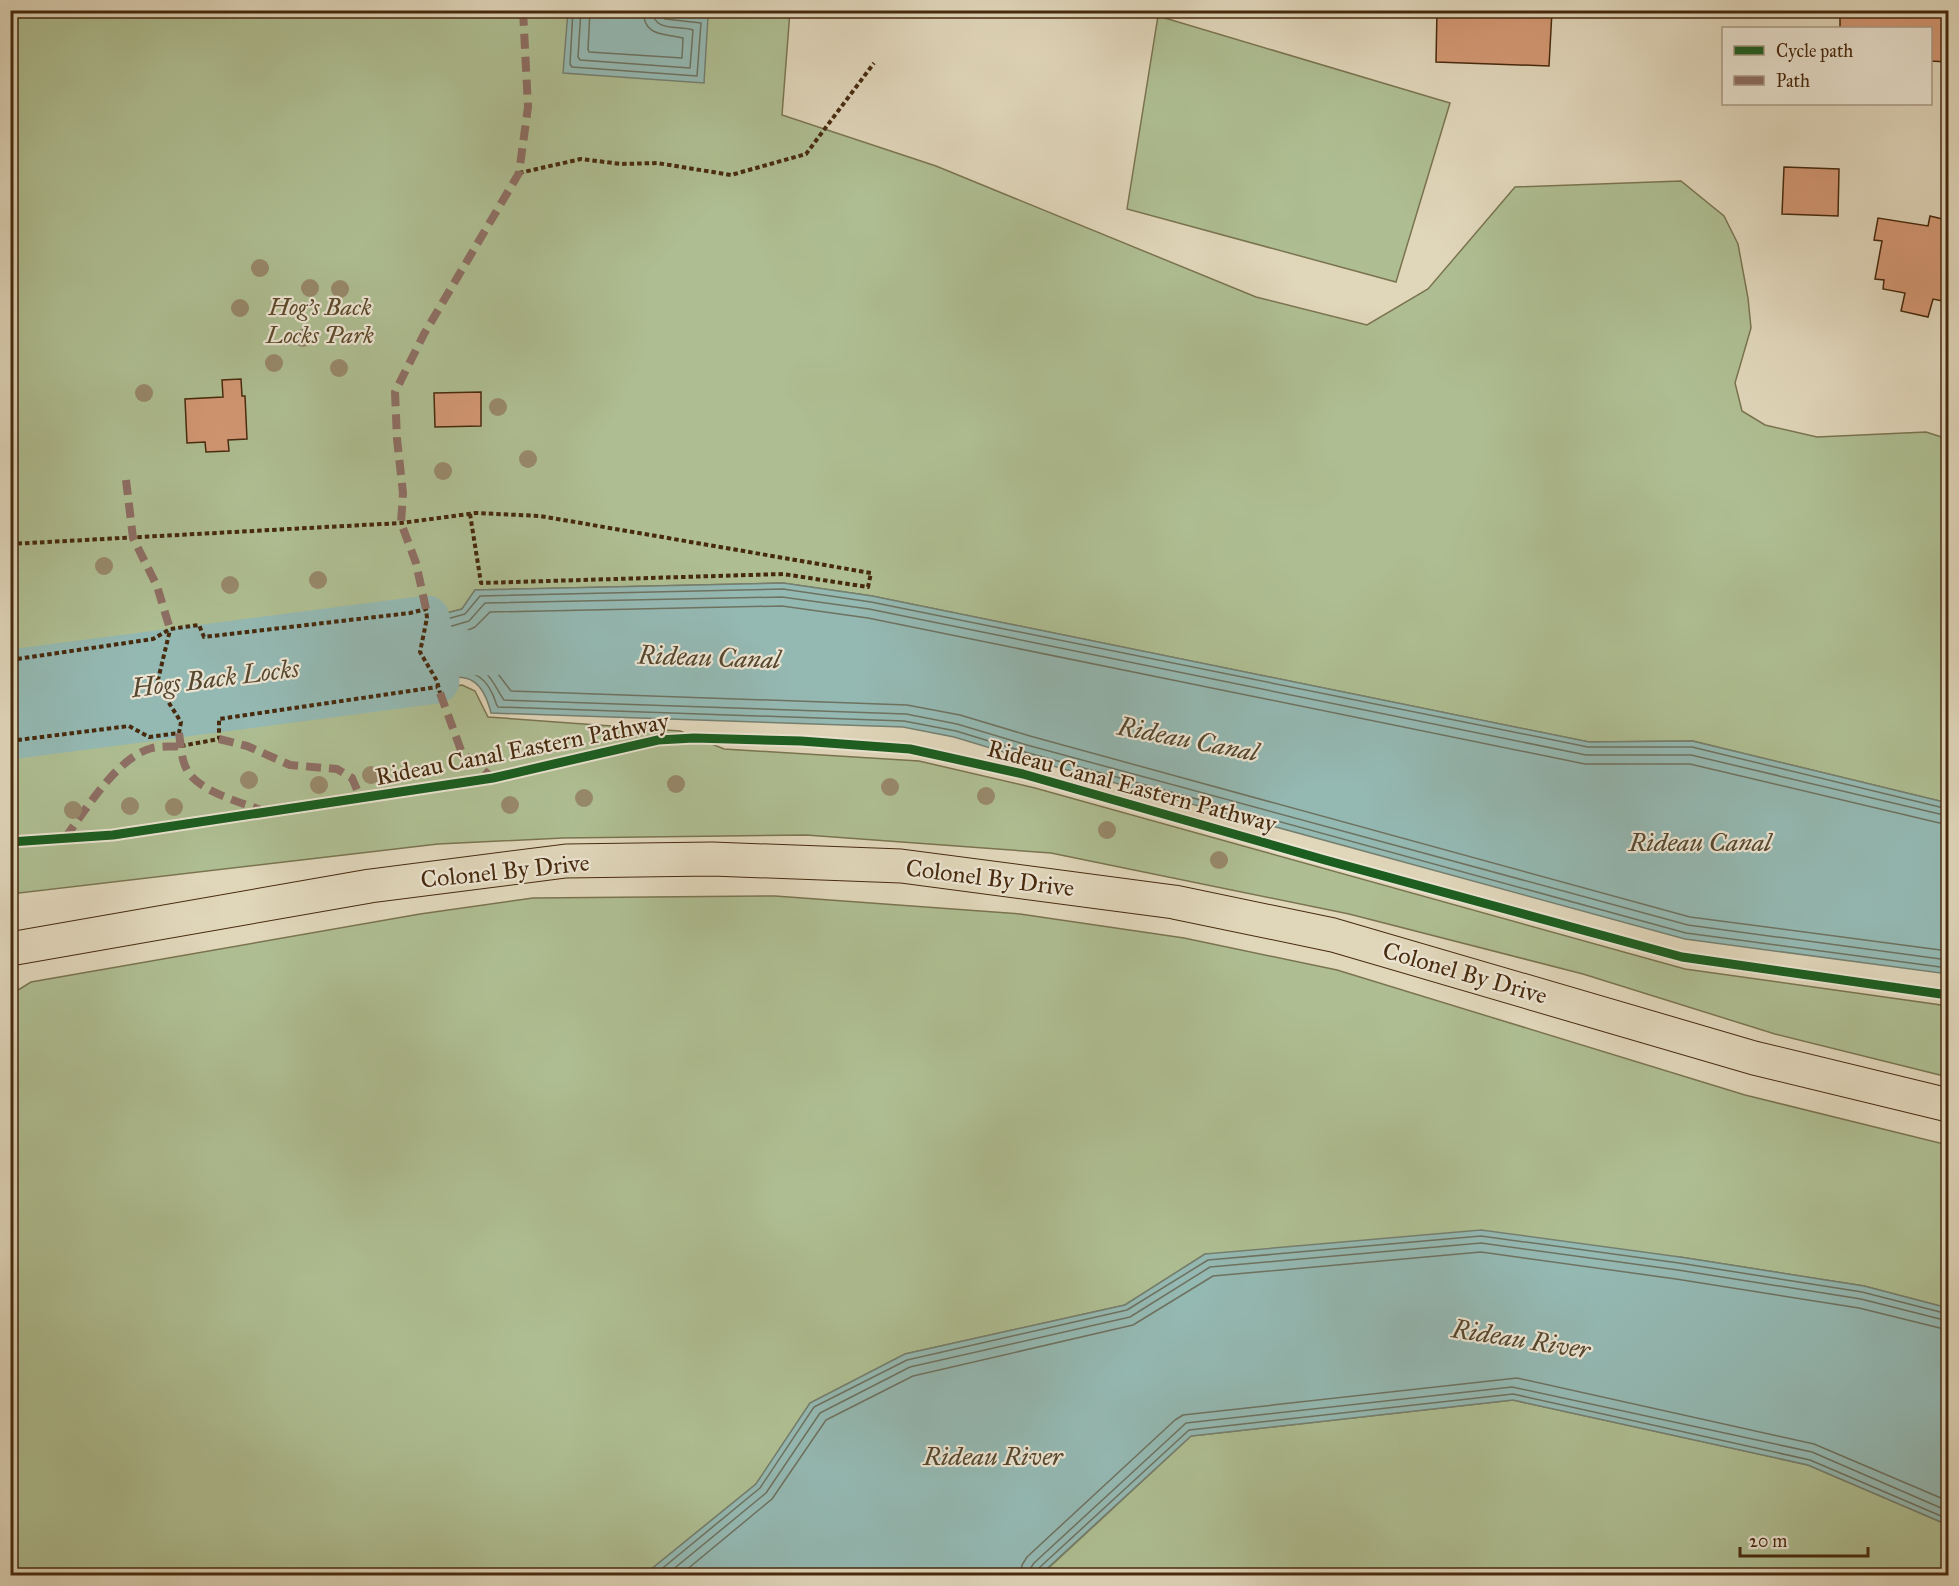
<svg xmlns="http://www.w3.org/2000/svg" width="1959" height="1586" viewBox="0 0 1959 1586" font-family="'IM FELL Great Primer',serif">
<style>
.green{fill:#aebe92;stroke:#7a7450;stroke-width:1.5}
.water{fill:#94b9b3;stroke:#758071;stroke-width:1.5}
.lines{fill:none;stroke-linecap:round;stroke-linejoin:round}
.shore{stroke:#6e7260;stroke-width:1.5}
.canal{stroke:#94b9b3;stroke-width:45}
.building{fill:#d39874;stroke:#472a0e;stroke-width:1.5}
.major-casing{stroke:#472a0e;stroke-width:35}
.path{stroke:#472a0e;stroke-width:4;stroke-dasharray:4.5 3;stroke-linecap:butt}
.major{stroke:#e0d6ba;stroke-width:33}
.quiet{stroke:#8d6e63;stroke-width:8;stroke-dasharray:15 8;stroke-linecap:butt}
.cycleway-casing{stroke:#ebe4d2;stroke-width:13}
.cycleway{stroke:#1b5e20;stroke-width:9}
.tree{fill:#97886a}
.labels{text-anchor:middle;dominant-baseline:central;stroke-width:4.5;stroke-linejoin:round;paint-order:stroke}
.park-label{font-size:24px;font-style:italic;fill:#5c4828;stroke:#ebe4d2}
.street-label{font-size:24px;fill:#472a0e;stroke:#ebe4d2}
.water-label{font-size:26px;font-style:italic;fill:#56472f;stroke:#ebe4d2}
</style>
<rect width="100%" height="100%" fill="#e0d6ba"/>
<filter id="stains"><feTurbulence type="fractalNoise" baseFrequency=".00333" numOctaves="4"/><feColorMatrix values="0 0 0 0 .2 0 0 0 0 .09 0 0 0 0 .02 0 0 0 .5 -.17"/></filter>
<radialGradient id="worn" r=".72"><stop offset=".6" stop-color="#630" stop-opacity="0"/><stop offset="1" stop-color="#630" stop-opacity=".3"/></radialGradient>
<g class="green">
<path d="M10,11H790L782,115L936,166L1256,297L1367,325L1428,289L1515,187L1681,181L1724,216L1738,244L1748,298L1751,328L1735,383L1742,411L1765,425L1817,437L1926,432L1948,439V803L1693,741L1589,742L872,596L783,583L475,590L462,609L427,618L11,672Z"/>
<path d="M1158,16L1450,103L1396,282L1127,209Z"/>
<path d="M462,685L475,691L488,717L680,731L724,749L919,761L1035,788L1685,969L1948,1006V1077L1775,1034L1583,974L1349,914L1051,853L806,835L563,838L438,844L11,894V748L133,735Z"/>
<path d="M775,896L1020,914L1184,938L1337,970L1745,1095L1948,1145V1308L1864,1286L1680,1257L1205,1254L1125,1305L905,1354L810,1403L756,1484L644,1575L11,1576L10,995L31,982L420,914L533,898Z"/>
<path d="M1513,1400L1808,1465L1948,1525V1575L1040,1576L1191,1436Z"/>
</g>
<g class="water">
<path d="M568,11H627L708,17L704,83L563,73Z"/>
<path d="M783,583L872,596L1589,742L1692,741L1948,803V974L1685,939L1024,758L954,737L903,727L491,713C483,681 469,671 437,681L427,618L462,609L475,590Z"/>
<path d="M1481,1230L1680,1257L1864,1286L1948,1308V1525L1808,1465L1513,1400L1191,1436L1040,1575H644L756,1484L810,1403L905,1354L1125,1305L1205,1254Z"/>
</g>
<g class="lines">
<g class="shore">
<path d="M573,10L570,64L572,67L697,76L701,23L665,19L661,16L660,10"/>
<path d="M581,10L578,57L580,60L690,68L693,30C678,25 654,33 652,10"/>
<path d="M590,10L588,49L589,52L682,58L683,38C664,33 644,38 643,10"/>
<path d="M1948,809L1692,747H1588L871,602L783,589L480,596L465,614L436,622L434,625L442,671C463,674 480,667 492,693C495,698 495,703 498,707L904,721L956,731L1025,752L1686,933L1948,968"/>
<path d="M1948,816L1691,755H1586L869,609L782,597L485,603L469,621L445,628L443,630L448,663C454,664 461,662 467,664C490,669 493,684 504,700L906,714L957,724L1027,745L1688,925L1948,960"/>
<path d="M1948,825L1690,764H1585L868,618L782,606L490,612L475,627L453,637L456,654C490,658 491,665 511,691L907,705L960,715L1030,736L1690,917L1948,951"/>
<path d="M653,1576L760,1488L814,1407L907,1360L1127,1310L1208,1260L1481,1236L1679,1263L1862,1292L1948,1314"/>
<path d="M665,1576L766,1493L820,1413L910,1367L1130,1317L1210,1267L1481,1243L1678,1270L1861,1299L1948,1321"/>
<path d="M679,1576L772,1499L826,1420L913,1376L1133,1325L1213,1276L1481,1252L1676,1279L1859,1308L1948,1330"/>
<path d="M1020,1576L1022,1565L1027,1557L1175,1420L1183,1415L1517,1378L1814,1444L1948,1501"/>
<path d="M1029,1576L1030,1569L1034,1563L1186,1423L1512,1387L1812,1452L1948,1511"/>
<path d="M1037,1576L1039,1568L1189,1430L1513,1394L1810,1460L1948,1519"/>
</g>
<g class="canal">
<path d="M10,672L427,618L437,681L10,737"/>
<path d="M10,705L124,691L157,684L420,652L493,653"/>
</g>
</g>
<g class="building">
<path d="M1437,10L1552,11L1549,66L1436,62Z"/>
<path d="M1908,10L1948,12V62L1930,61V28H1840V12L1908,15Z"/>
<path d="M1784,167L1839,169L1838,216L1782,214Z"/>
<path d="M1930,216L1947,220L1945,228L1948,229V302L1933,299L1928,317L1901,311L1905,293L1883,289L1884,280L1875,279L1882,241L1874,240L1878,218L1928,226Z"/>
<path d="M241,379L242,396H245L247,439L228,440L229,451L206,452L205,442L187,443L185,399L223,397L222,380Z"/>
<path d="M481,392V426L435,427L434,393Z"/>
</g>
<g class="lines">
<defs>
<path id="major" d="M10,949L370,886L566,861L712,859L901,866L1174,902L1333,935L1754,1058L1948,1105"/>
</defs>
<use href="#major" class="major-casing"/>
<g class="path">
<path d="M519,173L581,159L621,164L657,163L731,175L806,154L874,63"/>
<path d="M10,544L401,523L476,513L540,516L871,573L868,587L783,574L481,583L470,514"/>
<path d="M10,660L153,639L170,629L199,625L204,637L410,613L426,609L427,618L420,652L437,681L440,693"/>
<path d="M10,741L129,726L149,737L179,733L181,722L157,684L170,630"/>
<path d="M181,746L219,739V719L437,687"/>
</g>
<use href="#major" class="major"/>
<g class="quiet">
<path d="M126,480L133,538L157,586L170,629"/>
<path d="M426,609L416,563L401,523L403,493L397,439L395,392L424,334L519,173L528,107L523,10"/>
<path d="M440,693L462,753L493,778"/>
<path d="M179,733C181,746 181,759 187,770C198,791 240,802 261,810"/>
<path d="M219,739L247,746L290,765L337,769L352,778L361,799"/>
<path d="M65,838C85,811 117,757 152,748C161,746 172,747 181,746"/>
</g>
<defs>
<path id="cycleway" d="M10,842L113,835L493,778L658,740L694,738L801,741L910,749L1023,774L1325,860L1682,957L1948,995"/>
</defs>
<use href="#cycleway" class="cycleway-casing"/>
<use href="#cycleway" class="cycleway"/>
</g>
<g class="tree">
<circle cx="260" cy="268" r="9"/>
<circle cx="310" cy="288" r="9"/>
<circle cx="340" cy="289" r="9"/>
<circle cx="240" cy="308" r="9"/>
<circle cx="303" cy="338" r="9"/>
<circle cx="274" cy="363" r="9"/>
<circle cx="339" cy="368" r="9"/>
<circle cx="144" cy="393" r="9"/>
<circle cx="498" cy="407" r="9"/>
<circle cx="528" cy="459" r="9"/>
<circle cx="443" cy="471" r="9"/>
<circle cx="104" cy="566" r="9"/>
<circle cx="318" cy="580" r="9"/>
<circle cx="230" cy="585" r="9"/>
<circle cx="371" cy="775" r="9"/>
<circle cx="249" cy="780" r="9"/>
<circle cx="676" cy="784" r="9"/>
<circle cx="319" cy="785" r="9"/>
<circle cx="890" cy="787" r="9"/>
<circle cx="986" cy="796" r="9"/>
<circle cx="584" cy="798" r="9"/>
<circle cx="510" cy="805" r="9"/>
<circle cx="130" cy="806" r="9"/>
<circle cx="174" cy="807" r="9"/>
<circle cx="73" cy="810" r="9"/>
<circle cx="1107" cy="830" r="9"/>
<circle cx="1219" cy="860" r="9"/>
</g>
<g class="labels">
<g class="park-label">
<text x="320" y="307">Hog's Back<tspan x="320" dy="28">Locks Park</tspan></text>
</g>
<g class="street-label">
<text transform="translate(522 749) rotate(-11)">Rideau Canal Eastern Pathway</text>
<text transform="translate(1132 786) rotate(15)">Rideau Canal Eastern Pathway</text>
<text transform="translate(505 871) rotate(-6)">Colonel By Drive</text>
<text transform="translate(990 878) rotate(7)">Colonel By Drive</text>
<text transform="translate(1465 973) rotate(16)">Colonel By Drive</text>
</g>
<g class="water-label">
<text transform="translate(709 657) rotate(2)">Rideau Canal</text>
<text transform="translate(215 678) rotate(-7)">Hogs Back Locks</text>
<text transform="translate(1188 739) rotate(11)">Rideau Canal</text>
<text x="1700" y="842">Rideau Canal</text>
<text transform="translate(1521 1339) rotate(9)">Rideau River</text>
<text x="993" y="1456">Rideau River</text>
</g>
</g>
<rect width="1959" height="1586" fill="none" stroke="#e0d6ba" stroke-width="36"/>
<rect x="12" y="12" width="1935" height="1562" fill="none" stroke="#472a0e" stroke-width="3"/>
<rect x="18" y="18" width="1923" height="1550" fill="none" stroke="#472a0e" stroke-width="1.5"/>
<rect x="1722" y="27" width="210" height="78" fill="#ebe4d2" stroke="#a99a84" stroke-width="1.5"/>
<rect x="1734" y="46" width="30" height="9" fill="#1b5e20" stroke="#a99a84" stroke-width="1.5"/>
<text x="1776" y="57" font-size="18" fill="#472a0e">Cycle path</text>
<rect x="1734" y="76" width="30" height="9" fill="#8d6e63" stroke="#a99a84" stroke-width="1.5"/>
<text x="1776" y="87" font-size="18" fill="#472a0e">Path</text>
<path d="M1740 1547v9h128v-9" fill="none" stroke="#472a0e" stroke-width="3"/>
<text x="1749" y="1547" font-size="18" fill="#472a0e" stroke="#ebe4d2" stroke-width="4.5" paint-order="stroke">20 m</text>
<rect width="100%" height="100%" filter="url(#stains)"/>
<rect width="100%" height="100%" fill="url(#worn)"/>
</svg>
